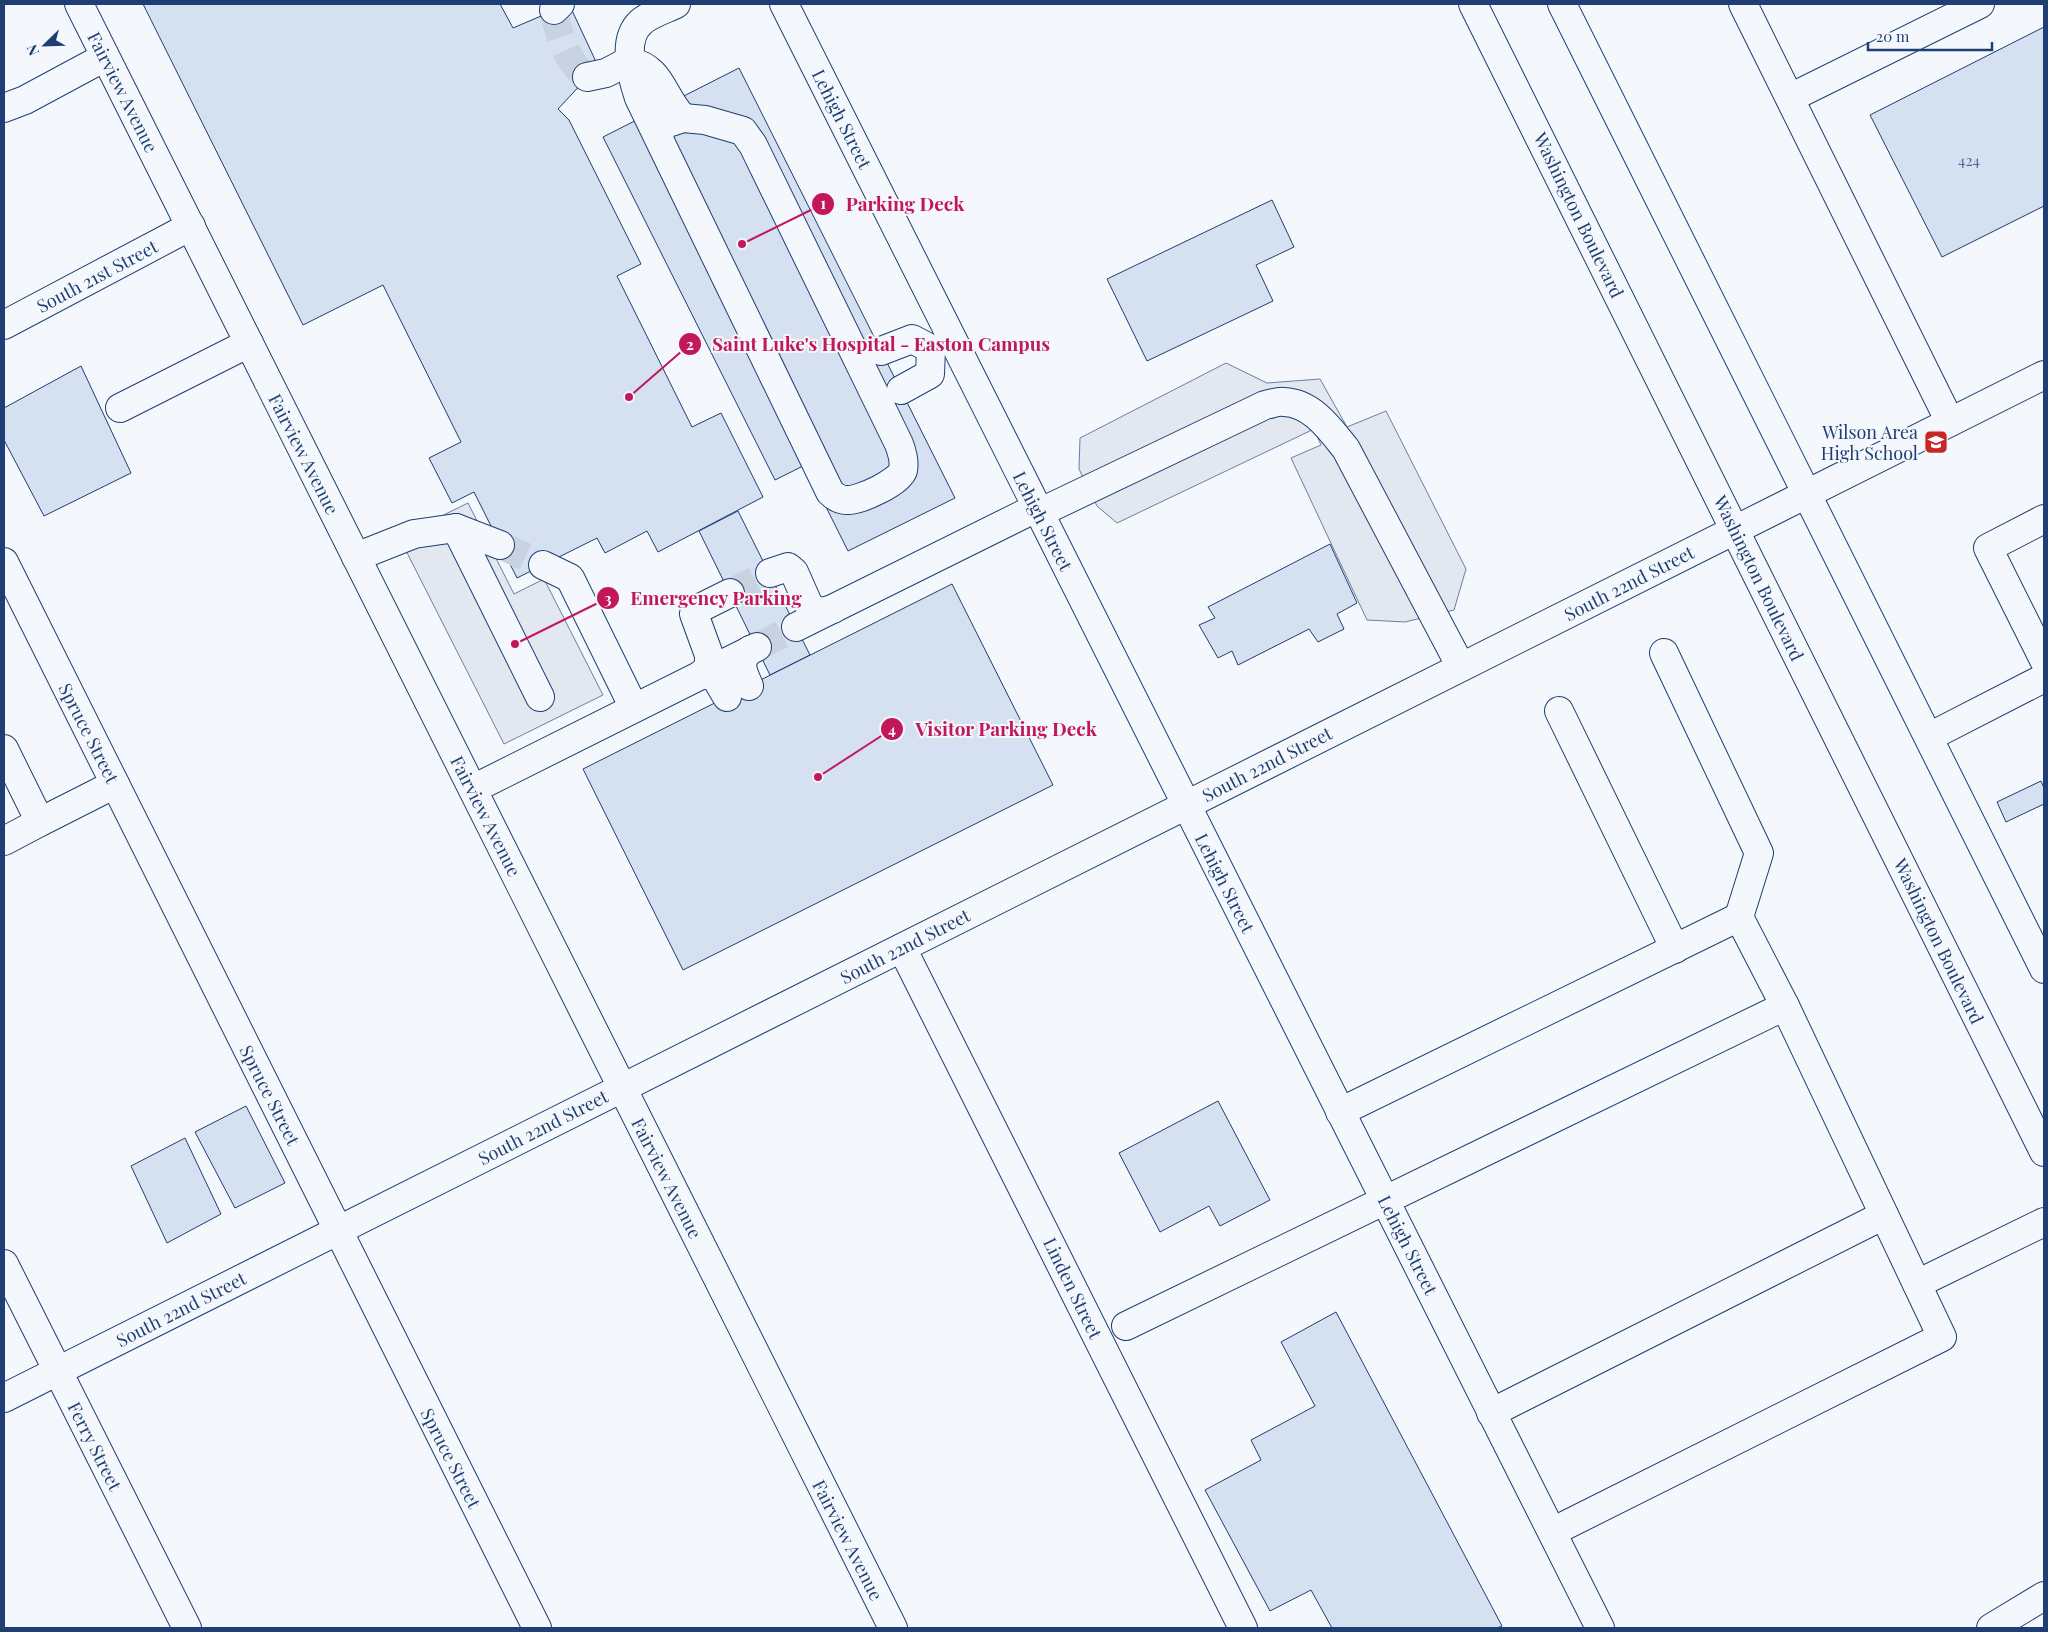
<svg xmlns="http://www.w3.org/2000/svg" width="2048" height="1632" font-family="'Playfair Display',serif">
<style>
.parking{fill:#e3e8f0;stroke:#687fa3}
.building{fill:#d5e0f0;stroke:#1d3f73}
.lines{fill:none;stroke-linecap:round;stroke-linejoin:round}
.minor-tunnel{stroke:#c9d2e0;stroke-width:28;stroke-dasharray:28 14;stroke-linecap:butt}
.minor-casing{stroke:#1d3f73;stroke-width:30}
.minor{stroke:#f4f7fb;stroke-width:28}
.labels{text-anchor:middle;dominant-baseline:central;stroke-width:4;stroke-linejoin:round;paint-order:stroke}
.number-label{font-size:15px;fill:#4b6792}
.street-label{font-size:18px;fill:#1d3f73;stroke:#f4f7fb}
.poi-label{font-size:18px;fill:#1d3f73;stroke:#f4f7fb;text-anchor:end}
.leader{fill:none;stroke:#c2185b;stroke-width:2}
.callout-dot{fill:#c2185b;stroke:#f4f7fb;stroke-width:2}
.mark-label{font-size:15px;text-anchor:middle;font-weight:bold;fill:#fff}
.callout-label{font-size:19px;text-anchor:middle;font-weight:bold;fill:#c2185b;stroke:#f4f7fb;stroke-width:4;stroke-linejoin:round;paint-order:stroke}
</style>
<rect width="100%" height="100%" fill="#f4f7fb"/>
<g class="parking">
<polygon points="1226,363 1267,383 1320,379 1347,427 1386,411 1466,569 1454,610 1405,622 1367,620 1291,458 1321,445 1314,429 1117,523 1097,506 1079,469 1080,438"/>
<polygon points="468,503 514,594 544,579 603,695 504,744 399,537"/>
</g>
<g class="building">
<polygon points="143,4 500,4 513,28 569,4 598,66 558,109 569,120 641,264 617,276 692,427 721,413 763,497 658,552 647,531 605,553 597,538 517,578 474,492 452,503 429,458 461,442 383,285 303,325"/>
<polygon points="2044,27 2044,206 1942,257 1870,115"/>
<polygon points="739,68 955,498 848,551 805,465 775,480 603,137"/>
<polygon points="1272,200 1294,247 1256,265 1273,301 1147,361 1107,279"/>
<polygon points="81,366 131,473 44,516 4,440 4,408"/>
<polygon points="738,511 810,655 770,675 699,531"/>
<polygon points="1330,544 1357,603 1337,614 1344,629 1318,642 1309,629 1238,665 1232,651 1218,658 1199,625 1215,618 1208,607"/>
<polygon points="952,584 1053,785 683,970 583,769"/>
<polygon points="2041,781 2044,788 2044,804 2006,822 1997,802"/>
<polygon points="1218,1101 1270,1200 1220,1226 1209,1206 1160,1232 1119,1153"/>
<polygon points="246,1106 285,1183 235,1208 195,1132"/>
<polygon points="185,1138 221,1214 167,1243 131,1166"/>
<polygon points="1336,1312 1502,1626 1497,1628 1332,1628 1311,1590 1270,1611 1205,1490 1261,1460 1251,1440 1315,1406 1281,1342"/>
</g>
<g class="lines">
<g class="minor-tunnel">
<path d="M 554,10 C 559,36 565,60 587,77"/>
<polyline points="500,545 543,565"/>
<polyline points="730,593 770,573"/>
<polyline points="757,647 796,627"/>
</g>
<g class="minor-casing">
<g id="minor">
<polyline points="79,4 893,1628"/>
<polyline points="784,4 1600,1628"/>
<polyline points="1473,4 2044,1152"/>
<polyline points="1562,4 2044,969"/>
<polyline points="1743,4 1950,422"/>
<polyline points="554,10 560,4"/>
<path d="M 587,77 L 606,73 L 629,61 C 663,69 661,95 683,118"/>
<polyline points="1790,98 1980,4"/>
<polyline points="4,108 25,100 105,57"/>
<path d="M 659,137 L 662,125 L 683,118 L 705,120 L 743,131 L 753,145 L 899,444 C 902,452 905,461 903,470 C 900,482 859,501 847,500 C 840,500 835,497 830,492 L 639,98 C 632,77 621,40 641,22 C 650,14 666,9 676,4"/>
<polyline points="4,325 191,226"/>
<polyline points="881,351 912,339 931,349"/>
<polyline points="901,390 930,374 931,349"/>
<polyline points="120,408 249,343"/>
<path d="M 1039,513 L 1265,405 C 1271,404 1278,401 1284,402 C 1312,403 1330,429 1346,449 L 1461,667"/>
<polyline points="2044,519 1988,548 2044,660"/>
<polyline points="456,528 540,697"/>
<polyline points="356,557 414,534 456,528 500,545"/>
<polyline points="4,562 537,1628"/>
<polyline points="543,565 570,578 634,708"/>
<polyline points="770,573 788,567 794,572 810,608 821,612 833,609"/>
<polyline points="796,627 1036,508"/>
<polyline points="1664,653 1759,853 1739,917"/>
<polyline points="701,675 709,667 709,655 694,614 698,609 730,593"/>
<polyline points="701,675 711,675 717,680 727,697"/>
<path d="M 749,686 C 743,672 737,662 750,650"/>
<polyline points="1559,711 1675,949"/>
<polyline points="1929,737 2044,678"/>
<polyline points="4,749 40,822 4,841"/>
<polyline points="473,789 757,647"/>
<polyline points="40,822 115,784"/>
<polyline points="902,948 1243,1628"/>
<polyline points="1340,1112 1739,917 1785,1006 1942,1337 1552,1532"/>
<polyline points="4,1264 187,1628"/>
<polyline points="1917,1284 2044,1222"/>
<polyline points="1126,1326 1785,1006"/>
<polyline points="4,1398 2044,375"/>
<polyline points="1491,1413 1884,1215"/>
<polyline points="1991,1628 2044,1596"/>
</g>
</g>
<use href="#minor" class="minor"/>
</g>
<defs>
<g id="school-square" transform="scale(1.25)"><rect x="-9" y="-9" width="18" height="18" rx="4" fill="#c62828" stroke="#f4f7fb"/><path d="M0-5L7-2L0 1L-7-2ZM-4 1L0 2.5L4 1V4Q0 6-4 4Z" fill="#fff"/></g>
</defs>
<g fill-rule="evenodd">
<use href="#school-square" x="1936" y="442"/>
</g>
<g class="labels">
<g class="number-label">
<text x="1969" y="160">424</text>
</g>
<g class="street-label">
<text transform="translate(123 92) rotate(63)">Fairview Avenue</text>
<text transform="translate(842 119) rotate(63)">Lehigh Street</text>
<text transform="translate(1579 215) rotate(64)">Washington Boulevard</text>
<text transform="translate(97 276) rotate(-28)">South 21st Street</text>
<text transform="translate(304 454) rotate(63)">Fairview Avenue</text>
<text transform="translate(1043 521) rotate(63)">Lehigh Street</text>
<text transform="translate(1759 578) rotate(64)">Washington Boulevard</text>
<text transform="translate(1629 583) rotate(-27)">South 22nd Street</text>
<text transform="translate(89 733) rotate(63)">Spruce Street</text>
<text transform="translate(1267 764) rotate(-27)">South 22nd Street</text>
<text transform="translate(486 816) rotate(63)">Fairview Avenue</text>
<text transform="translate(1225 883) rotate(63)">Lehigh Street</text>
<text transform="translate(1939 941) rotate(64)">Washington Boulevard</text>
<text transform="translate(905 946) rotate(-27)">South 22nd Street</text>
<text transform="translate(270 1095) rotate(63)">Spruce Street</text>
<text transform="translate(543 1127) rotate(-27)">South 22nd Street</text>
<text transform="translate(667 1178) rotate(63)">Fairview Avenue</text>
<text transform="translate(1408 1245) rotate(63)">Lehigh Street</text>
<text transform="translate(1073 1288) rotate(64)">Linden Street</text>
<text transform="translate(181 1309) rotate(-27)">South 22nd Street</text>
<text transform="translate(95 1446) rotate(63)">Ferry Street</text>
<text transform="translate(451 1458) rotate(63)">Spruce Street</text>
<text transform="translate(848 1540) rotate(63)">Fairview Avenue</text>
</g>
<g class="poi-label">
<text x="1918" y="432">Wilson Area<tspan x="1918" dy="21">High School</tspan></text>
</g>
</g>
<path class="leader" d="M742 244L823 204M629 397L690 344M515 644L608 598M818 777L892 729"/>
<g class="callout-dot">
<circle cx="742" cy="244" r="5"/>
<circle cx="629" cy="397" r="5"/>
<circle cx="515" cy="644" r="5"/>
<circle cx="818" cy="777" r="5"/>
<circle cx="823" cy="204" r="12"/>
<circle cx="690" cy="344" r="12"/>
<circle cx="608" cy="598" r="12"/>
<circle cx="892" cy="729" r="12"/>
</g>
<g class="mark-label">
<text x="823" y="209">1</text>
<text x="690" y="350">2</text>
<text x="608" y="604">3</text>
<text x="892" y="735">4</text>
</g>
<g class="callout-label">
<text x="905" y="211">Parking Deck</text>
<text x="881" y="351">Saint Luke's Hospital - Easton Campus</text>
<text x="716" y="605">Emergency Parking</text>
<text x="1006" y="736">Visitor Parking Deck</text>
</g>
<rect width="2048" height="1632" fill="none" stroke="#1d3f73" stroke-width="10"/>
<g transform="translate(45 45) rotate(247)" stroke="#f4f7fb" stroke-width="4" paint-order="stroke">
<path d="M0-4L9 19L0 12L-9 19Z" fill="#1d3f73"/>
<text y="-8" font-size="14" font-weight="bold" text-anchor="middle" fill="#1d3f73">N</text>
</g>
<path d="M1868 42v8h124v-8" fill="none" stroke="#1d3f73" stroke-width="2.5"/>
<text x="1876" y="42" font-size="15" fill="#1d3f73" stroke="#f4f7fb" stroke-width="4" paint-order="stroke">20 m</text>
</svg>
